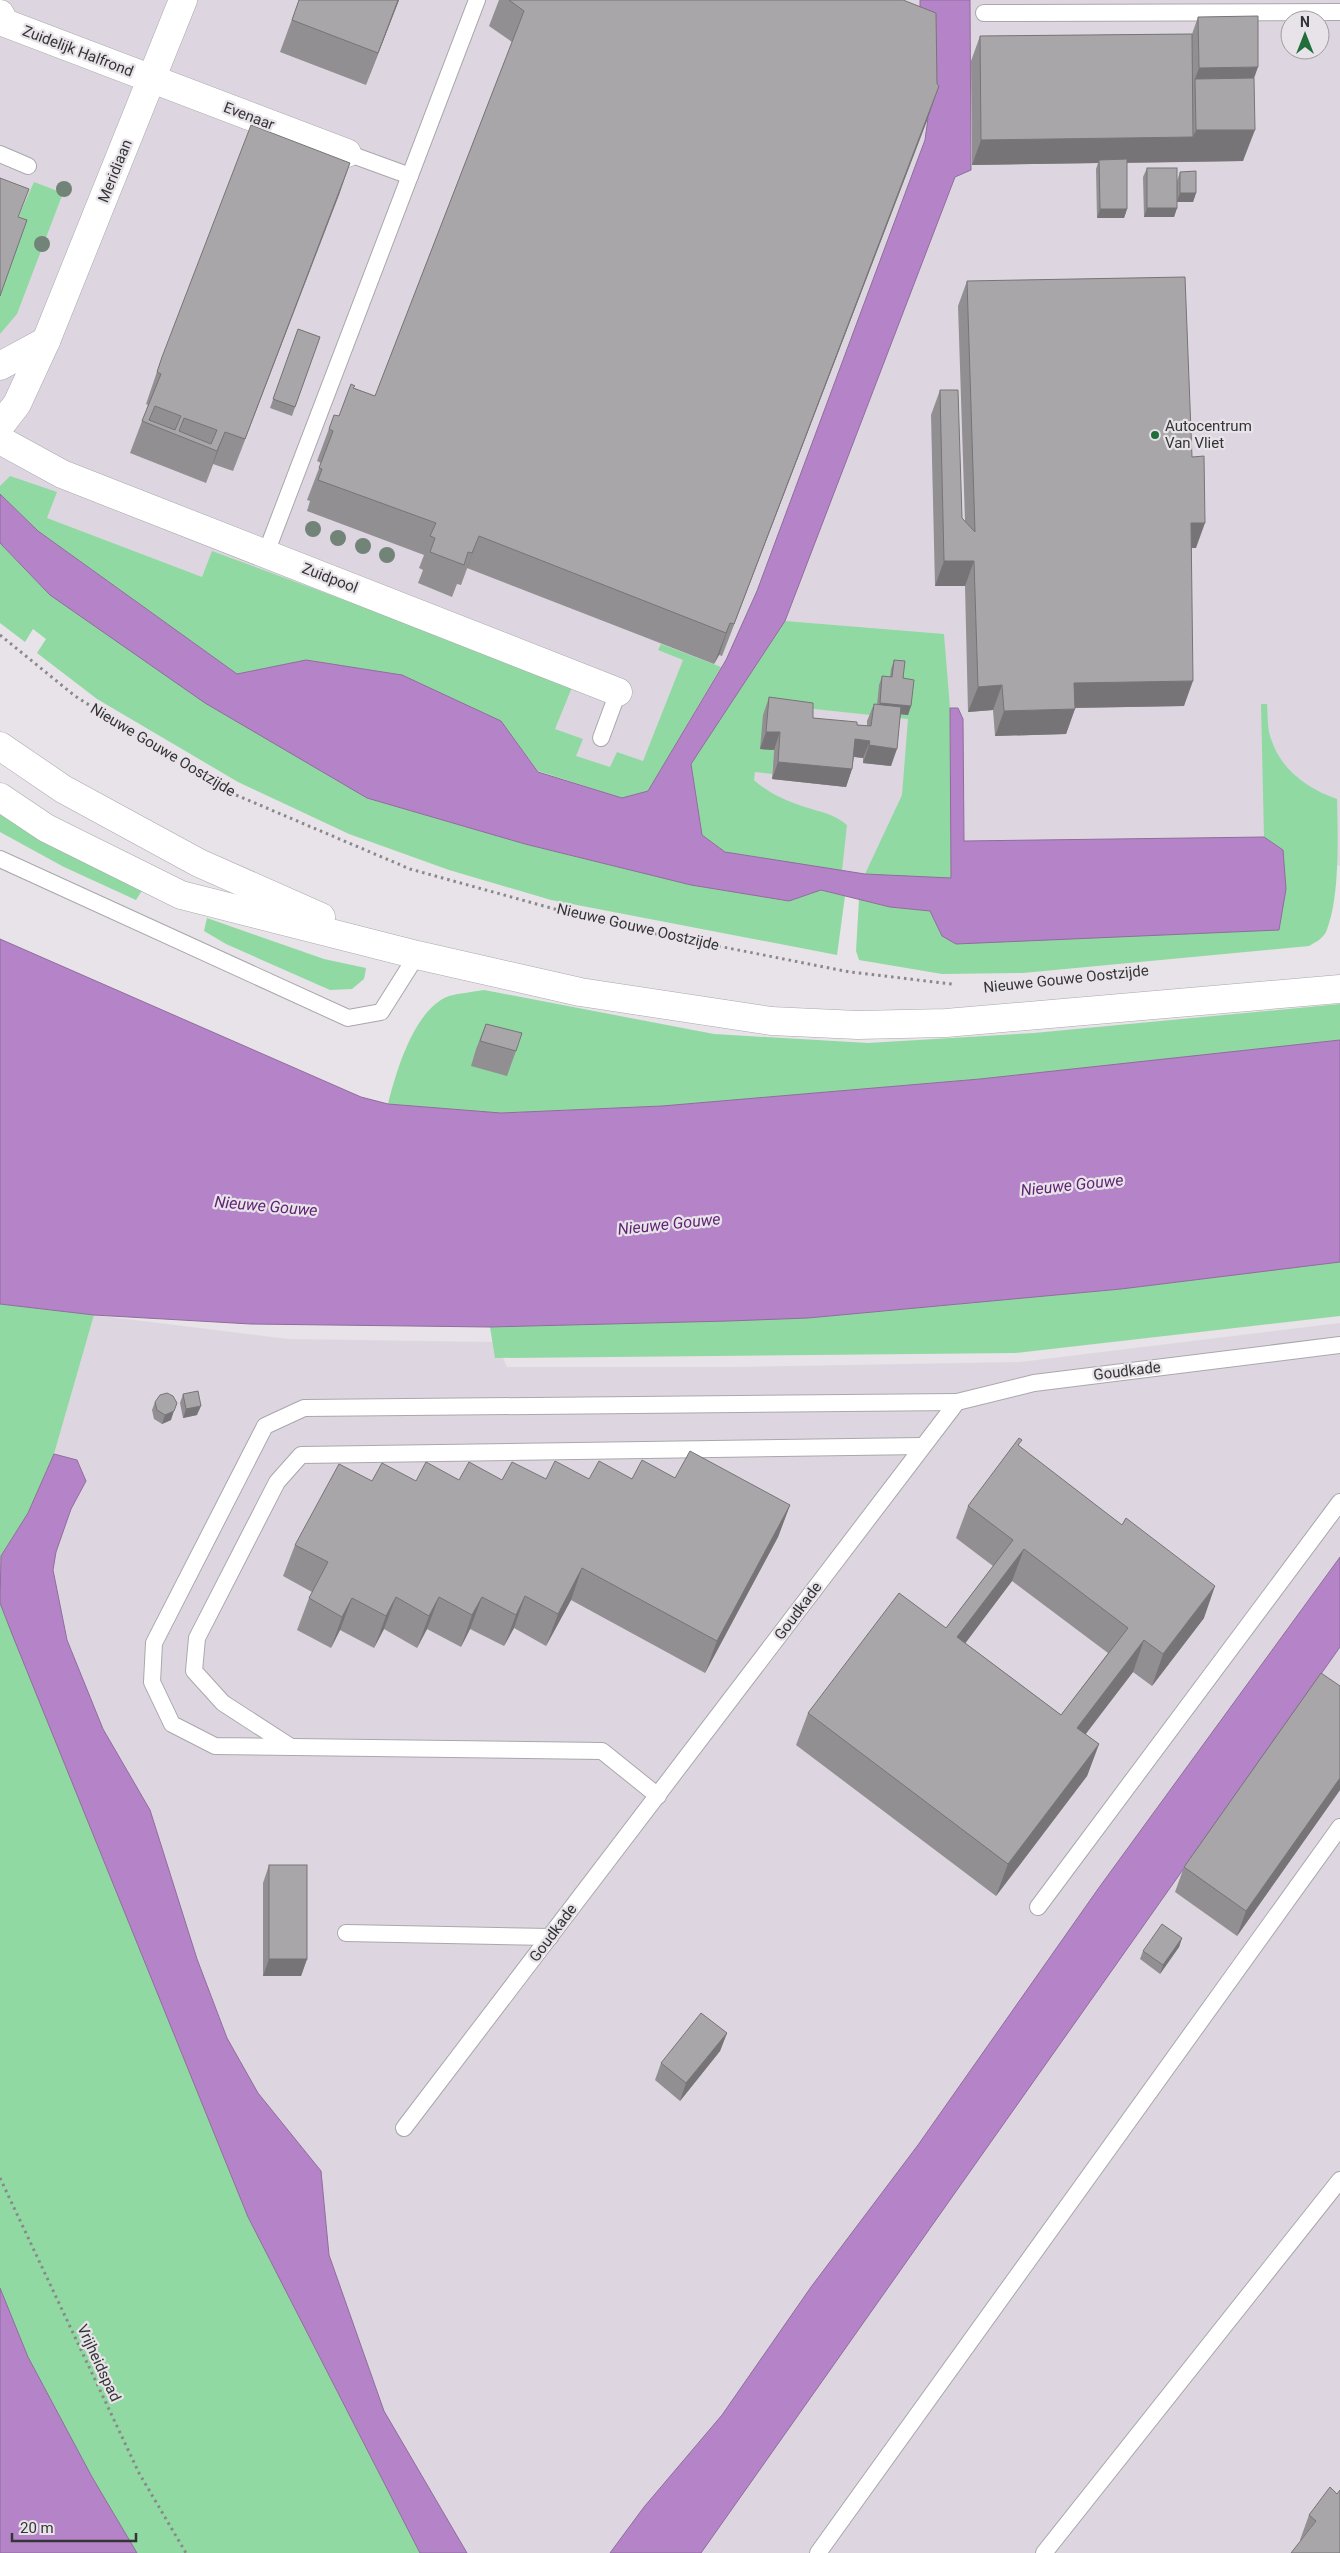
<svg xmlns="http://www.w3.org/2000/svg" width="1340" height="2553" font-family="Roboto,sans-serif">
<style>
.built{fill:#ddd6e0;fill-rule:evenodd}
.green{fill:#91d9a2}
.water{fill:#b584c8;stroke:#8f6c9c}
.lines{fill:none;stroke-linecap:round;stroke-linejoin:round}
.service-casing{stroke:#aaa7ac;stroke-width:18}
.minor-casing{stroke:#aaa7ac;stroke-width:29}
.secondary-casing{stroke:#aaa7ac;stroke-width:29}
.path{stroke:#8a888b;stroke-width:3;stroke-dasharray:2.5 4;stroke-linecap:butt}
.service{stroke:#fff;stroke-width:16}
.minor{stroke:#fff;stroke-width:28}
.secondary{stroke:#fff;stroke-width:28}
.tree{fill:#728378}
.wall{fill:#918f92;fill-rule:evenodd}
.shaded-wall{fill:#767477}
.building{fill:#a9a6aa;stroke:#767477;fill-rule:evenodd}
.poi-dot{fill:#216d3b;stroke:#e7e3e8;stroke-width:2}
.labels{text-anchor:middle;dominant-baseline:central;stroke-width:4.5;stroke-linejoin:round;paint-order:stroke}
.street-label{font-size:15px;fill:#353436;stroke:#e7e3e8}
.poi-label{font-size:15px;fill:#353436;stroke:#e7e3e8;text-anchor:start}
.water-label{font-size:16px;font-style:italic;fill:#602375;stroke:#e7e3e8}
</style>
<rect width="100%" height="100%" fill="#e7e3e8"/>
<g class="built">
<polygon points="0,0 920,0 920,43 928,118 925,140 757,591 726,660 648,791 538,771 501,721 402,675 306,660 0,494"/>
<path d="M 970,0 L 1340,0 L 1340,866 L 1264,837 L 964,841 L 963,719 L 950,708 L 951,879 L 868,874 L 825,868 L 691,764 L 785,621 L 955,177 L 971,170 ZM 1290,20 L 1320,20 L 1320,50 L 1290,50 Z"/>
<polygon points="94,1315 288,1339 496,1342 507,1367 736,1367 1020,1362 1340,1323 1340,1557 1098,1889 918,2145 849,2237 722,2415 644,2507 610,2553 467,2553 384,2411 329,2255 321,2171 258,2093 227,2038 197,1959 150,1810 103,1729 67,1640 53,1570 56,1552 71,1509 86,1481 77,1460 54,1454"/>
<polygon points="1340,1647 1340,2553 701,2553 1094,1994"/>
</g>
<g class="green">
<polygon points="34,182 63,193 17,314 0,334 0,296 17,220"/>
<polygon points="10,476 57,492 47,518 202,577 212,551 573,685 555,729 583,739 576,756 610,767 617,752 643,761 683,660 658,650 661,644 721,667 648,791 622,798 538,771 501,721 402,675 306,660 237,674 38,531 0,494 0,486"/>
<polygon points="0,543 50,595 367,798 525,844 691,885 789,901 821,890 845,896 837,955 551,900 449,870 349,834 238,782 97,699 37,653 46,639 33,629 25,642 0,623"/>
<path d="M 785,621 L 944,634 L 950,708 L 951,879 L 865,874 L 902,795 L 908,719 L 805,708 L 774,750 L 772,774 L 755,772 L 754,780 C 768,793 786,801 805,807 C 821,812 834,814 847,825 L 842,871 L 725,852 L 702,835 L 691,764 Z"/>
<path d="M 1261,704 L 1267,704 C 1268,715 1267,728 1271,739 C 1281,770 1308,789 1337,799 C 1338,836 1340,899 1326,932 C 1322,939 1316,942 1309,946 L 1023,973 L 942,974 L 859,960 L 856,951 L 859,899 L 890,907 L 930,911 L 942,936 L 1283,850 L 1264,837 Z"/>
<polygon points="0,808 143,889 136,900 64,867 0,832"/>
<polygon points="207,918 324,959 366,968 364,979 352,989 330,990 226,944 204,931"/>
<path d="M 484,990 L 714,1034 L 868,1043 L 1034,1033 L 1340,1004 L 1340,1040 L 980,1079 L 662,1106 L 501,1113 L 388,1104 C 396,1072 414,1009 449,996 C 460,993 473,992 484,990 Z"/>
<polygon points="1340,1262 1340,1316 1015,1353 495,1358 490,1327 808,1318 1121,1289"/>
<polygon points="0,1304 94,1315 54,1454 28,1513 1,1556 0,1603 248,2217 420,2553 137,2553 92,2477 28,2357 0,2288"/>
</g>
<g class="water">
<polygon points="920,0 970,0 971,170 955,177 785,621 691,764 702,835 725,852 865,874 951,878 950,708 958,708 963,719 964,841 1264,837 1283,850 1286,889 1279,930 956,944 942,936 930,911 890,907 821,890 789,901 691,885 525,844 367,798 205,703 50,595 0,543 0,494 38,531 237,674 306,660 402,675 501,721 538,772 622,798 648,791 726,660 757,591 925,140 928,118 925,116 920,43"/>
<polygon points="0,939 361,1097 388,1104 501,1113 662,1106 980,1079 1340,1040 1340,1262 1121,1289 808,1318 728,1321 490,1327 251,1324 94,1315 0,1304"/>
<polygon points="54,1454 77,1460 86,1481 71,1509 56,1552 53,1570 67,1640 103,1729 150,1810 197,1959 227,2038 258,2093 321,2171 329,2255 384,2411 467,2553 420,2553 248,2217 14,1639 0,1603 1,1556 28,1513"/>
<polygon points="1340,1557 1340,1647 701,2553 610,2553 644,2507 722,2415 811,2287 918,2145 1098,1889"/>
<polygon points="0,2288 28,2357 92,2477 137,2553 0,2553"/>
</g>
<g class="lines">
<g class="service-casing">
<g id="service">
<polyline points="984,13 1340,12"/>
<polyline points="347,153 410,176"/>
<polyline points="0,154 28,166"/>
<polyline points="266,553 477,0"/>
<polyline points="601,738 618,692"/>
<polyline points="0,859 348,1018 381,1012 417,955"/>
<polyline points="291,1747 223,1703 194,1671 197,1638 277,1482 301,1455 922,1446"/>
<polyline points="658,1796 602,1751 215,1746 172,1724 152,1682 154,1643 265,1426 304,1408 957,1402"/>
<polyline points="1038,1907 1340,1502"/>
<polyline points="346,1933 550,1937"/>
<polyline points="404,2128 957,1402 1034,1383 1340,1345"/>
<polyline points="818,2553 1340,1827"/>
<polyline points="1044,2553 1340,2180"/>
</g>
</g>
<g class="minor-casing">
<g id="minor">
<polyline points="0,14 5,23 347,153"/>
<polyline points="0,366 46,341"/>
<polyline points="0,426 17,404 46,341 183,0"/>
<polyline points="0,440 62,474 618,692"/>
</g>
</g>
<g class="secondary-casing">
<g id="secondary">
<polyline points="0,746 63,789 199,863 321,917"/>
<polyline points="0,797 46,828 181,895 417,955 580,992 771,1021 858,1025 946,1023 1340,989"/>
</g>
</g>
<g class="path">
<polyline points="0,635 75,696 222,789 410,869 616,926 850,972 952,984"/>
<polyline points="0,2178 139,2473 186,2553"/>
</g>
<use href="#service" class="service"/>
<use href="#minor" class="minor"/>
<use href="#secondary" class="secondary"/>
</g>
<g class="tree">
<circle cx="64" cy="189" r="8"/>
<circle cx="42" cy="244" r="8"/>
<circle cx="313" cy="529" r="8"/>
<circle cx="338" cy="538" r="8"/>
<circle cx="363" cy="546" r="8"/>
<circle cx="387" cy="555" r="8"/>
</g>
<g class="wall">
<polygon points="299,0 399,0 366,85 280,52"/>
<polygon points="499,0 903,0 928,118 722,656 719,655 714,664 467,568 461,585 457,584 452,597 418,583 423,570 419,568 424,555 307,511 310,501 307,500 321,463 317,461 334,415 339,416 354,388 375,396 512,42 489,26"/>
<polygon points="1198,17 1254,78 1243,161 1127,163 1127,209 1124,218 1097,218 1096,169 1098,163 972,165 971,61 980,36 1192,34"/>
<polygon points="350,163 233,471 213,464 206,483 130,453 148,405 146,404 162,357"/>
<polygon points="1147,168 1177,208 1174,217 1144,217 1143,177"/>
<polygon points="1180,172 1196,193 1193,202 1177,202 1177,181"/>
<polygon points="967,281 1196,548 1192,548 1184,706 1075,708 1066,734 995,736 993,710 968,712 965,586 935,586 931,415 940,390 962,518 965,521 958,306"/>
<polygon points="298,329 320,337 292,416 270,408"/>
<polygon points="894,660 903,678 911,706 908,715 901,714 891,766 863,763 863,758 854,757 852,769 846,787 772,779 774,750 760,749 763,715 769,697 813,718 867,726 867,721 874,704 877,705 879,685 882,676 890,677 891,669"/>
<polygon points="486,1024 516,1051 507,1076 471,1066 476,1049"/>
<polygon points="183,1394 197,1415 183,1418 180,1403"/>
<polygon points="155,1402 171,1420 162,1424 154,1419 152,1410"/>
<path d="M 1019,1446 L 1204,1618 L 1152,1686 L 1133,1672 L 1085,1734 L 1099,1744 L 1087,1776 L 996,1896 L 796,1745 L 808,1713 L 946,1628 L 993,1566 L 956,1538 L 968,1506 ZM 1012,1581 L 1108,1653 L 1061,1715 L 965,1643 Z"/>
<polygon points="675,1478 790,1505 778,1537 705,1673 571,1600 546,1646 514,1628 504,1646 470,1629 461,1647 427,1629 417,1648 384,1629 374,1648 340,1630 331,1648 297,1630 309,1598 312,1592 283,1576 295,1545 372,1481"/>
<polygon points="1340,1686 1340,1790 1237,1936 1175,1892 1184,1867"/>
<polygon points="269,1865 307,1959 301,1976 263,1976 263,1883"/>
<polygon points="1182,1938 1179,1947 1160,1974 1140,1959 1143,1951"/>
<polygon points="727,2033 720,2051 680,2101 655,2080 661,2063"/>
<polygon points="1337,2494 1300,2541 1300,2540 1309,2515"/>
</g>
<g class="shaded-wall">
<polygon points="398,0 399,0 366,85 378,53"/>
<polygon points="1258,67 1243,110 1195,79 1199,68"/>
<polygon points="939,86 928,118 722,656 734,624"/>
<polygon points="1196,130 1255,130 1243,161 1099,163 1099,160 1098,163 972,165 981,140 1193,137"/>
<polygon points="350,163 339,195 233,471 245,439"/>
<polygon points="1180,193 1196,193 1193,202 1177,202"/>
<polygon points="1147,208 1177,208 1174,217 1144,217"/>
<polygon points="1100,209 1127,209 1124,218 1097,218"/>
<polygon points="225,432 213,464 206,483 217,451"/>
<polygon points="1191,523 1205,523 1196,548 1182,548"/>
<polygon points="479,536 467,568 461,585"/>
<polygon points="944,561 974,561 965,586 935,586"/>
<polygon points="730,623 719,655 714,664 726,633"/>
<polygon points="1193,681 1184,706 1065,708 1074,683"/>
<polygon points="1002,685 993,710 968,712 978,687"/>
<polygon points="880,703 911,706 908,715 877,712"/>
<polygon points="1075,709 1066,734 995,736 1004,711"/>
<polygon points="766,732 780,732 774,750 760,749"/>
<polygon points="855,739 870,741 863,758 849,756"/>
<polygon points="869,745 897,749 891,766 863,763"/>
<polygon points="778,762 852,769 846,787 772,779"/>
<polygon points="201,1406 197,1415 183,1418 186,1409"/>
<polygon points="174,1411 171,1420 162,1424 165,1415"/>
<polygon points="790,1505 778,1537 705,1673 717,1641"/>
<polygon points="1024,1549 1012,1581 946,1669 957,1637"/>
<polygon points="582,1568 571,1600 546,1646 558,1614"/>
<polygon points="1215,1586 1204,1618 1152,1686 1163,1654"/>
<polygon points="525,1596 514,1628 504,1646 516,1615"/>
<polygon points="396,1597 384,1629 374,1648 386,1616"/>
<polygon points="439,1597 427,1629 417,1648 429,1616"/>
<polygon points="482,1597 470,1629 461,1647 472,1615"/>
<polygon points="352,1598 340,1630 331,1648 342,1617"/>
<polygon points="1144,1640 1133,1672 1066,1760 1077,1728"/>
<polygon points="1099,1744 1087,1776 996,1896 1008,1864"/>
<polygon points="1340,1778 1340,1790 1237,1936 1246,1911"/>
<polygon points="1182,1938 1179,1947 1160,1974 1163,1965"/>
<polygon points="269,1959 307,1959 301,1976 263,1976"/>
<polygon points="727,2033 720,2051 680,2101 686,2083"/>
</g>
<g class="building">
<polygon points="299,0 398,0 378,53 292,20"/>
<polygon points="509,0 903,0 936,13 937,84 939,86 734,624 730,623 726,633 479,536 472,553 468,552 464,565 430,552 435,538 430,536 436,523 318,480 322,469 319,468 333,431 329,429 334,415 339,416 351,384 355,386 353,388 375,396 524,11"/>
<polygon points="1258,16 1258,67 1199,68 1198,17"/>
<polygon points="1192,34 1193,137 981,140 980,36"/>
<polygon points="1254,78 1255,130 1196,130 1195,79"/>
<path d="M 251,125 L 350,163 L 245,439 L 225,432 L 217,451 L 142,421 L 161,374 L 157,372 L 162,357 ZM 155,406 L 181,416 L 175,430 L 149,420 ZM 184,418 L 217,430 L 211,444 L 179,431 Z"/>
<polygon points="1127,159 1127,209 1100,209 1099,160"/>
<rect x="1147" y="168" width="30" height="40"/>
<polygon points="1196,171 1196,193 1180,193 1180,172"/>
<polygon points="0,178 29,189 18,217 27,220 0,296"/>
<polygon points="1185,277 1192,457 1204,456 1205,523 1191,523 1193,681 1074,683 1075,709 1004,711 1002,685 978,687 974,561 944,561 940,390 958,390 962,518 975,532 967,281"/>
<polygon points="298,329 320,337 295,407 273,399"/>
<polygon points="894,660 905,661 903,678 914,680 911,706 880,703 882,676 892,677"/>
<polygon points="769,697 813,703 813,718 857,722 857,725 871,726 874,704 901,707 897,749 869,745 870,741 855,739 852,769 778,762 780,732 766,732"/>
<polygon points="486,1024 522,1033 516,1051 480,1041"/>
<polygon points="198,1391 201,1406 186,1409 183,1394"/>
<polygon points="167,1393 173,1396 177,1403 174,1411 165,1415 157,1410 155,1402 160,1395"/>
<path d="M 1019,1438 L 1022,1440 L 1018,1445 L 1105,1512 L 1122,1525 L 1126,1518 L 1215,1586 L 1163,1654 L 1144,1640 L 1077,1728 L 1099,1744 L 1008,1864 L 808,1713 L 899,1593 L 946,1628 L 1013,1540 L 968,1506 ZM 1024,1549 L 1128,1628 L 1061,1715 L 957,1637 Z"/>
<polygon points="690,1451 790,1505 717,1641 582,1568 558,1614 525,1596 516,1615 482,1597 472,1615 439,1597 429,1616 396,1597 386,1616 352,1598 342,1617 309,1598 328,1562 295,1545 339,1464 372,1481 382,1463 416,1481 426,1462 459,1480 469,1462 502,1480 512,1462 546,1479 555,1461 589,1479 599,1461 632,1479 642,1460 675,1478"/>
<polygon points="1321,1673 1340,1686 1340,1778 1246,1911 1184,1867"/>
<rect x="269" y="1865" width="38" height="94"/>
<polygon points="1162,1924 1182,1938 1163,1965 1143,1951"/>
<polygon points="701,2013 727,2033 686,2083 661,2063"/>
<polygon points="1330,2487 1337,2494 1340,2490 1340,2553 1291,2553 1316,2521 1309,2515"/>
</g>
<circle class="poi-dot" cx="1155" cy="435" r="5"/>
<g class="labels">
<g class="street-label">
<text transform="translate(78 51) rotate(21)">Zuidelijk Halfrond</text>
<text transform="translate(249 116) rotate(21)">Evenaar</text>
<text transform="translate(115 171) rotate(-68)">Meridiaan</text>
<text transform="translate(330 578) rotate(21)">Zuidpool</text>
<text transform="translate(163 750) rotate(31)">Nieuwe Gouwe Oostzijde</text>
<text transform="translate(638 927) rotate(13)">Nieuwe Gouwe Oostzijde</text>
<text transform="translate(1066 979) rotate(-6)">Nieuwe Gouwe Oostzijde</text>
<text transform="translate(1127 1371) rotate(-7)">Goudkade</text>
<text transform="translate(798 1611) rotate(-53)">Goudkade</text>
<text transform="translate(553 1933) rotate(-53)">Goudkade</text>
<text transform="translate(99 2363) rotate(65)">Vrijheidspad</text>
</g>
<g class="poi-label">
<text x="1165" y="426">Autocentrum<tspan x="1165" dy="17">Van Vliet</tspan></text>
</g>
<g class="water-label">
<text transform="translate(1072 1185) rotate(-6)">Nieuwe Gouwe</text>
<text transform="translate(266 1206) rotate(5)">Nieuwe Gouwe</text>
<text transform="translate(669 1224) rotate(-6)">Nieuwe Gouwe</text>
</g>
</g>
<g transform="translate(1305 35)"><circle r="24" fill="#e7e3e8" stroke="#a09da1"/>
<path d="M0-4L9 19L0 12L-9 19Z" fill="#216d3b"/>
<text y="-8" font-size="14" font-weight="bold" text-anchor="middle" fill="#353436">N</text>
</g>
<path d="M12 2533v8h124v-8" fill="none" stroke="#353436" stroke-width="2.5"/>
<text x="20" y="2533" font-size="15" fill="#353436" stroke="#e7e3e8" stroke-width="4" paint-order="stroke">20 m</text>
</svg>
